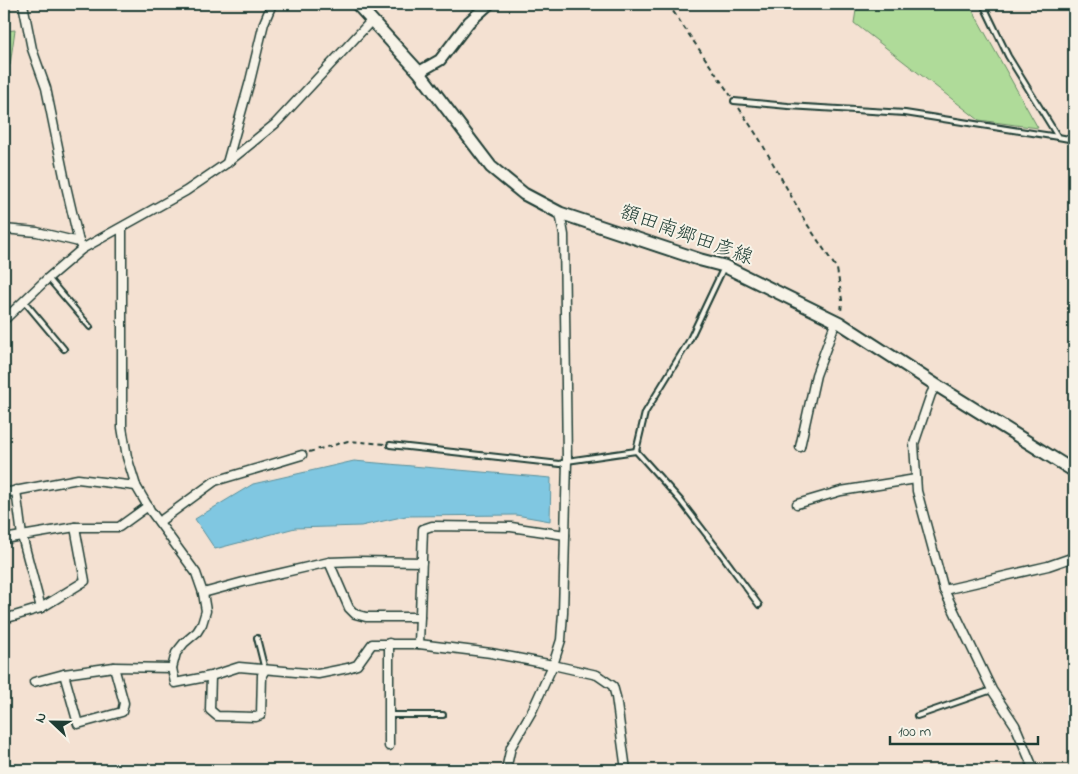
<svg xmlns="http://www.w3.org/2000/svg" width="1078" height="774" font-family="'Indie Flower','Klee One',sans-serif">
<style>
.green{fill:#afdb99;stroke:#678c66}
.water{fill:#80c7e1;stroke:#59909c}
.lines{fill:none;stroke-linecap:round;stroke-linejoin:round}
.service-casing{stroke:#1f3d34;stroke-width:8}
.minor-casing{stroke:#1f3d34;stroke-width:11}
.tertiary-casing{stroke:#1f3d34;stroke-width:14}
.secondary-casing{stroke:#1f3d34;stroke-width:15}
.path{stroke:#1f3d34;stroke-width:2;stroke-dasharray:5 4;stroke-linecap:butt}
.service{stroke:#f7f3e8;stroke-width:4}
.minor{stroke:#f7f3e8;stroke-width:8}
.tertiary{stroke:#f7f3e8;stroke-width:10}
.secondary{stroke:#f7f3e8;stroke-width:11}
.labels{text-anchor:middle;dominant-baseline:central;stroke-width:4;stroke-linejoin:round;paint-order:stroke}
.street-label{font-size:20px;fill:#1f3d34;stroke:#f7f3e8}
</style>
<rect width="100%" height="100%" fill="#f4e1d2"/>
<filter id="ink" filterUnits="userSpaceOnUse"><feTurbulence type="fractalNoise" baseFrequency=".02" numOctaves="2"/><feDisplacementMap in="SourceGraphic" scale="10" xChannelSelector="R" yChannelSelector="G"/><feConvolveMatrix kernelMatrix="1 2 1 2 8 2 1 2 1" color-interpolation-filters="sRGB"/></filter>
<g filter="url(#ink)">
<g class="green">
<polygon points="857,4 969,4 1038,128 979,120 854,23"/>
<polygon points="15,30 10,65 4,65 4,31"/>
</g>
<polygon class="water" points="354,461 551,478 550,521 516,515 406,516 361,526 295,528 215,549 195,519 253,484"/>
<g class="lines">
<g class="service-casing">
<g id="service">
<polyline points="983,4 1008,56 1058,137 1074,140"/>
<polyline points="734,101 788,106 905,113 1058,137"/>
<polyline points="48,278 90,327"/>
<polyline points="24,301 64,349"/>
<polyline points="390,445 560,464 567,461 636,451 680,500 720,552 759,605"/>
<polyline points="636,451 645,413 689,341 724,267"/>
<polyline points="257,638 265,670"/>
<polyline points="389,715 443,715"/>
<polyline points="917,716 992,690"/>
</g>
</g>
<g class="minor-casing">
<g id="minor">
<polyline points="23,4 32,49 46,88 66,186 79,242 82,249"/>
<polyline points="227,163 250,81 264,23 272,4"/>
<polyline points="122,228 122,427 127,457 136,486 150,510 196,573 203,593 206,611 202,624 197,632 184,643 176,653 172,668 175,683 211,676 239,667 318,674 348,668 357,665 372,644 419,644 423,529 432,526 511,527 565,535"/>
<polyline points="4,229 37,232 79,242"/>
<polyline points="4,320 48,278 82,249 186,191 227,163 275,124 372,20"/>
<polyline points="936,385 931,394 914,444 917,491 944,590 992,690 1015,725 1034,770"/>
<polyline points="800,447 816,375 836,321"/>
<polyline points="16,490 22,536 41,608"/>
<polyline points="4,493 78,479 136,486"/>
<polyline points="797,504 841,491 916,479"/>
<polyline points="159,522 215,481 302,455"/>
<polyline points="4,539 75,527 119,527 148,506"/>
<polyline points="329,562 349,608 355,614 366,617 420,617"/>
<polyline points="944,590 1048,566 1074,557"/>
<polyline points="203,593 247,581 329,562 357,561 422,562"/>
<polyline points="4,619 41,608 85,581 75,527"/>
<polyline points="389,643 389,746"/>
<polyline points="419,644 491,653 553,665 597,675 613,686 616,697 626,770"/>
<polyline points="64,674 78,724 122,712 124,703 114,667"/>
<polyline points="211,676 210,710 217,716 256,717 261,715 262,675 265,670"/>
<polyline points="34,682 64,674 114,667 172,668"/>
<polyline points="506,770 511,747 532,711 553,665 561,640 563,613 567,461 564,235 560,213"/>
</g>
</g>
<g class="tertiary-casing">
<polyline id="tertiary" points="419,72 440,60 469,22 489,4"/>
</g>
<g class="secondary-casing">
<polyline id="secondary" points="357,4 419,72 491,167 524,194 560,213 701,260 724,266 840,323 936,385 1074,471"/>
</g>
<g class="path">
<polyline points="668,4 731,96"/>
<polyline points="739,108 760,140 805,221 837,269 842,300 841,313"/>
<polyline points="309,452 348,441 385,444"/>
</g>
<use href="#service" class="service"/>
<use href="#minor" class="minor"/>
<use href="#tertiary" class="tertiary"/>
<use href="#secondary" class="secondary"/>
</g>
</g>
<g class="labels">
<g class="street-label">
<text transform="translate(686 236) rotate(20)">額田南郷田彦線</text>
</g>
</g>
<rect width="1078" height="774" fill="none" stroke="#f7f3e8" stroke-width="20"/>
<rect x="10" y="10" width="1058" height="754" fill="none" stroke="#1f3d34" stroke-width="2" filter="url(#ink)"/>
<g transform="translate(52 722) rotate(292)" stroke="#f7f3e8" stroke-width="4" paint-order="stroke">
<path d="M0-4L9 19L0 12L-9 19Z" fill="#1f3d34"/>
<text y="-8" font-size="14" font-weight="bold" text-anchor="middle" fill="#1f3d34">N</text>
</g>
<path d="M890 736v8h148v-8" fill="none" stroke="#1f3d34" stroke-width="2.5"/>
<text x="898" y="736" font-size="15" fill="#1f3d34" stroke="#f7f3e8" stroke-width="4" paint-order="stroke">100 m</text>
</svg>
